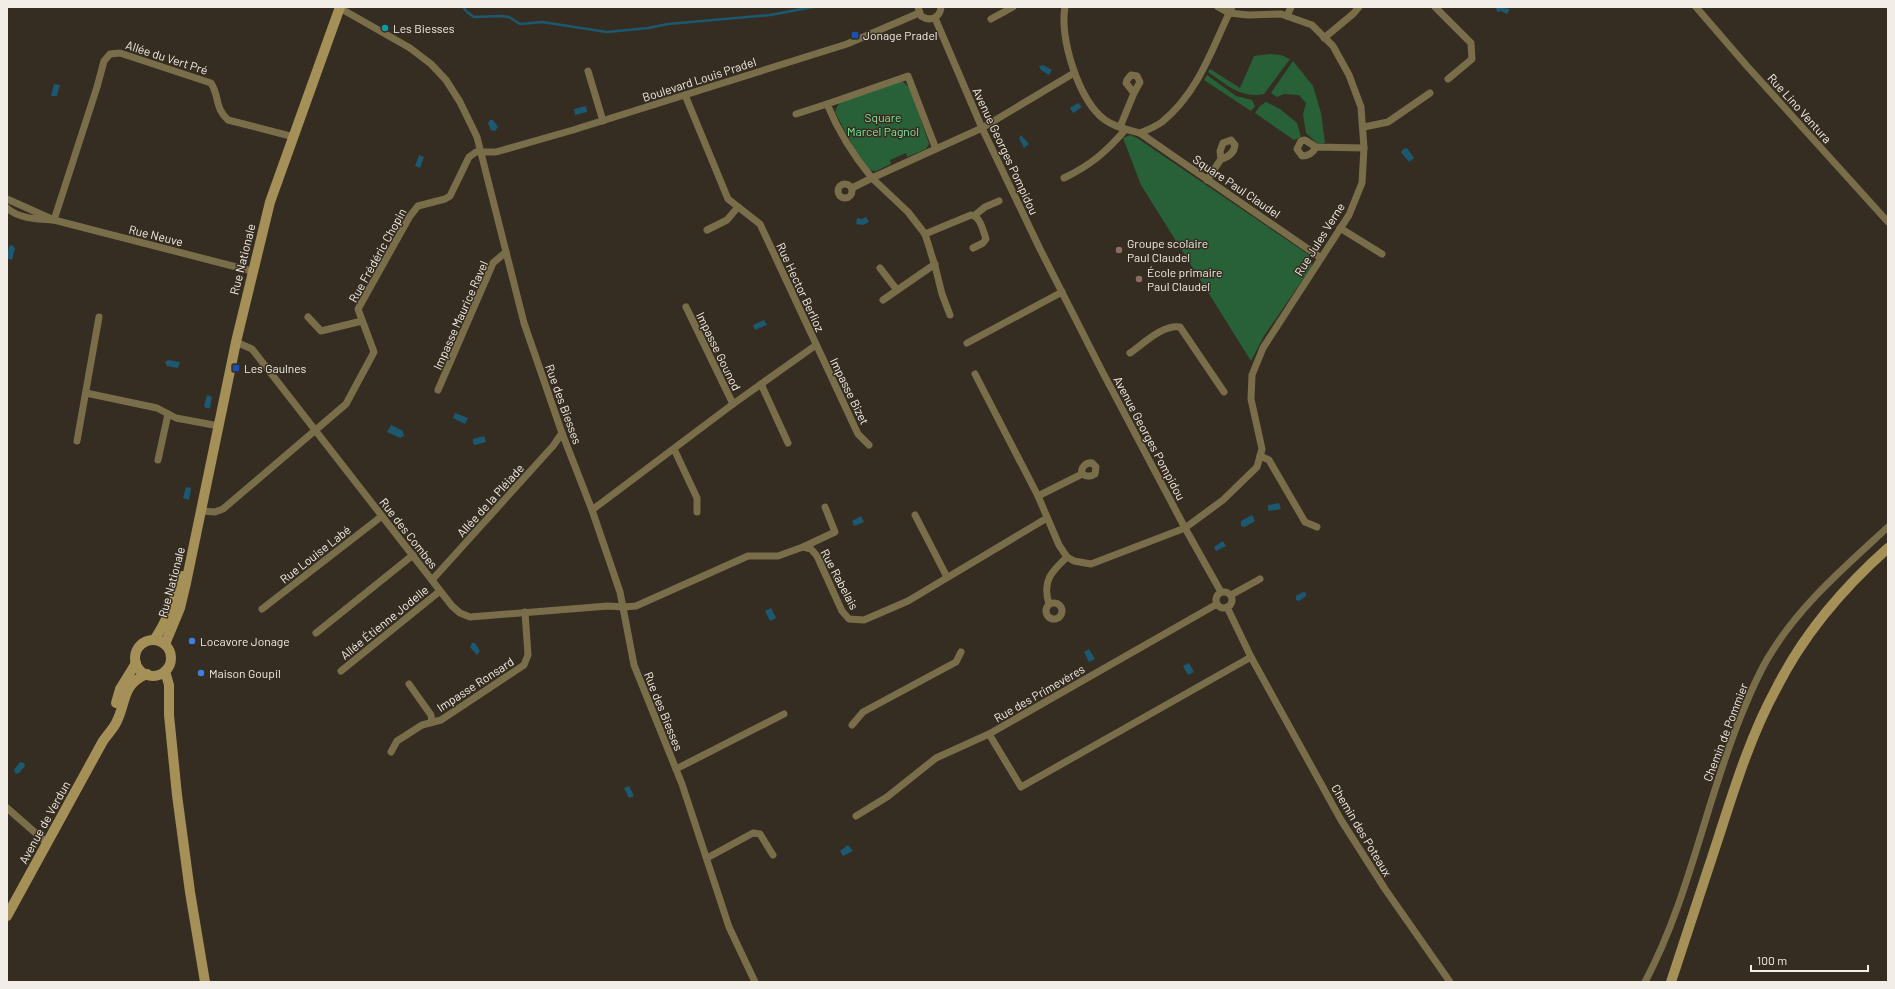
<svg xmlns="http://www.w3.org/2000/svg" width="1895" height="989" font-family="Barlow,sans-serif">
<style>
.green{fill:#286138}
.water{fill:#1c5970}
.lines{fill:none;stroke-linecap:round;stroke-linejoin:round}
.stream{stroke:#1c5970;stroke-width:2.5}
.minor{stroke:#7a6e4a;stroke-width:7}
.secondary{stroke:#a59157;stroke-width:10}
.culture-dot{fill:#0f9aa8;stroke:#352d21;stroke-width:1.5}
.transit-dot{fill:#1a4fb4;stroke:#352d21;stroke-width:1.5}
.education-dot{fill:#8d6e63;stroke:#352d21;stroke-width:1.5}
.shop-dot{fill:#3f7fe0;stroke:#352d21;stroke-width:1.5}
.labels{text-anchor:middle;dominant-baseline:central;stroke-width:3;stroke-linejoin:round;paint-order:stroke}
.poi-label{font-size:12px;fill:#f2ede5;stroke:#352d21;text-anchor:start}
.street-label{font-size:12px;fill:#f2ede5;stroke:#352d21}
.park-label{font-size:12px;fill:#7fea9a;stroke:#352d21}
</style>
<rect width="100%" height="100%" fill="#352d21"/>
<g class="green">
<path d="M 1270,54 L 1281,55 L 1290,59 L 1264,94 C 1241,99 1226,84 1208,72 L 1210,69 L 1240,88 L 1254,56 Z"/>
<polygon points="1293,61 1313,86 1321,113 1325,143 1318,144 1306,133 1303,114 1306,103 1299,95 1284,94 1277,97 1271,93"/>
<polygon points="1207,75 1236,96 1252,100 1255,106 1251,111 1204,80"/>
<polygon points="902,81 910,88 929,144 926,149 907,157 906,153 890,160 891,164 876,171 869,170 857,154 835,112 839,103"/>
<polygon points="1266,102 1280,109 1297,123 1301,137 1294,140 1255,113 1260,106"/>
<polygon points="1130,135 1137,138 1309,255 1312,266 1264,336 1251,361 1141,185 1123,138"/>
</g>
<g class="water">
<polygon points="1496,7 1510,9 1507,14 1501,11 1497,12"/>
<polygon points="1043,65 1052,70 1049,75 1041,70 1039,66"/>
<polygon points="54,84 60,85 57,96 51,96"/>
<polygon points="1078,103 1082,107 1073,113 1070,108"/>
<polygon points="586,106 587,112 575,115 574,109"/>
<polygon points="490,120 493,120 498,127 495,131 491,130 488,123"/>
<polygon points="1021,135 1029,144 1024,148 1019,138"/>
<polygon points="1407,148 1414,158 1409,162 1401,152 1403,149"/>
<polygon points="419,155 424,157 420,168 415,166"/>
<polygon points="866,217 869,222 863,225 856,224 857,218 862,219"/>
<polygon points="12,245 15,248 12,260 7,258 9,246"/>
<polygon points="764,320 767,325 755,330 753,325"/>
<polygon points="168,360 180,362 178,368 167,366 165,362"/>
<polygon points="207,395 212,397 210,408 206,408 204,406"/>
<polygon points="455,413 468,418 465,424 453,418"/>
<polygon points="391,425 403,431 404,436 400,438 387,432"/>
<polygon points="484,436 486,442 475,445 473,443 473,439"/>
<polygon points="186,487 191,488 189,500 183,498"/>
<polygon points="1279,503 1281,509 1269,511 1268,509 1268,505"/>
<polygon points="1252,515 1255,521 1245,527 1241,526 1241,521"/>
<polygon points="861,516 864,522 854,526 852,521"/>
<polygon points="1223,541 1226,546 1216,551 1214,547"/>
<polygon points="1303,592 1306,593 1306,596 1299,601 1296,600 1296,596"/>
<polygon points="771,608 776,618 770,621 765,611"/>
<polygon points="472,643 475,643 480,651 477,655 470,647"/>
<polygon points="1089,649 1095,659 1089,662 1084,652"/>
<polygon points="1189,663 1194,672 1188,675 1183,666"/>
<polygon points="20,762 24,763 25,766 19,773 16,774 14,770"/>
<polygon points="629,786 634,796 629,798 624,788"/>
<polygon points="848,845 853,851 843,856 840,851"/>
</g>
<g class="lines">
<polyline class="stream" points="463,7 467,12 474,17 502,16 509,17 520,24 542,22 607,32 648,28 668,24 770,15 813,7"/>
<g class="minor">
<polyline points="338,7 410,48 431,64 446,80 460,102 477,137 524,323 562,433 592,510 620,592 634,665 682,784 729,927 755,982"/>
<path d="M 918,7 L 921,16 C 930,22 940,18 941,7"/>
<path d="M 1065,7 C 1059,38 1079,101 1105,120 C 1115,127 1128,130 1140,133 C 1147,130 1155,127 1162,122 C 1199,92 1212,48 1232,7"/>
<polyline points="1435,7 1471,43 1472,59 1448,79"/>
<polyline points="1696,7 1746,65 1888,222"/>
<polyline points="1287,16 1291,7"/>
<polyline points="935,18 982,128 1040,249 1102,371 1185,528 1221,592"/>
<polyline points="991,19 1013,7"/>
<polyline points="1324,38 1353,14 1359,7"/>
<polyline points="588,71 603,121"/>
<polyline points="685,95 728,199 760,224 858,434 869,445"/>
<polyline points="796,114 827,104"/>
<polyline points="1120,127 1134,93 1140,82 1137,76 1131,75 1127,80 1126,83 1134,93"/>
<polyline points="1364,127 1388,122 1430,93"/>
<polyline points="1140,133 1321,258"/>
<path d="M 1316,147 C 1313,153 1309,156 1302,156 L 1297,149 L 1301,141 L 1305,140 L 1316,147 L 1364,148"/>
<path d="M 1064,178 C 1091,165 1106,152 1125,130"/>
<path d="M 1207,180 L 1221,159 C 1229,157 1234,153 1235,145 L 1231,140 L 1223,143 L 1220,151 L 1221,159"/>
<circle cx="845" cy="191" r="7"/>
<path d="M 852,188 L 872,178 C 852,154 839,133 827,104 L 908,76 L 936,149"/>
<polyline points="7,199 54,220 252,271"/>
<path d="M 7,208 C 19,219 38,219 54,220 L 97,87 L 104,61 L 110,54 L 120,53 L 211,83 C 220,97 214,107 228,120 L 294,137"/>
<polyline points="975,215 985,207 999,201"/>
<polyline points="1340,228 1382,254"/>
<polyline points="707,230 727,220 738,207"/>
<path d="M 925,234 L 971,215 C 980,216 983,230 986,239 L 983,243 L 973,248"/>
<polyline points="880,268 897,290"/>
<polyline points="883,300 935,264"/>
<polyline points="686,307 733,404"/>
<polyline points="950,315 942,294 935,266 925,234 908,212 872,178 982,128 1074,73"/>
<polyline points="308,317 321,331 362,321"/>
<polyline points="236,342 252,349 452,606 460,613 470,617 608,606 624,607 636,606 748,556 778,556 803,547 811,549 817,556 842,611 849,619 864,620 908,601 1047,518"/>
<polyline points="967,343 1062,292"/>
<path d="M 1130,353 C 1143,344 1163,324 1180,327 L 1224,392"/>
<polyline points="975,374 1038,496 1059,545 1067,557 1074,561 1091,564 1185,528 1223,500 1257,467 1262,449 1251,399 1252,375 1263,348 1349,215 1362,183 1364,148 1361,107 1349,75 1333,46 1312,25 1281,14 1248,15 1229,13 1218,7"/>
<polyline points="761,384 788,443"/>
<polyline points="438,390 493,263 506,252"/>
<polyline points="86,393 157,408 176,418 219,426"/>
<polyline points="77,441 99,317"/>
<polyline points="674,449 697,498 697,512"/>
<polyline points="1260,456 1269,460 1305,522 1317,527"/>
<polyline points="158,460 168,414"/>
<path d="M 1038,496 L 1082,474 C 1087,477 1091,477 1095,474 L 1096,467 L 1092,463 C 1086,462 1080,468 1082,474"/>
<polyline points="592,510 733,404 816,345"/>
<polyline points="201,511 215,512 223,509 346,404 374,352 358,309 410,216 418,206 445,199 450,196 469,157 476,152 496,152 573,130 847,44 919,13"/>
<polyline points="915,515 947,577"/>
<polyline points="803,547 835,532 825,507"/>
<polyline points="432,580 553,446 562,433"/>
<circle cx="1224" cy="600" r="8"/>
<polyline points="1231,595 1260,579"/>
<circle cx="1054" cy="611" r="8"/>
<path d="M 1049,604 C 1042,581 1051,572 1067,557"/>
<polyline points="1217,604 989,734 1021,787 1251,657"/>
<polyline points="1227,607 1251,657 1341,820 1385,889 1450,982"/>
<polyline points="262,609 382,516"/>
<polyline points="316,633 413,555"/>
<polyline points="341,671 440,591"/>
<polyline points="409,684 431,715 432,722"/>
<polyline points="852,725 863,712 956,662 961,652"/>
<polyline points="391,752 397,741 422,725 441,720 524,665 528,655 525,612"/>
<polyline points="676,769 784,714"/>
<polyline points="7,808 47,843"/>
<polyline points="856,816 887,797 936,758 989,734"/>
<polyline points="707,858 753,833 760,834 773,855"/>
<path d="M 1645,982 C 1689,899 1705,805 1740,718 C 1749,696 1758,673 1771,653 C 1801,604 1846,566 1888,527"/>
</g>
<g class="secondary">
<path d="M 154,640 C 168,620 174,599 182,576"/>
<circle cx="153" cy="658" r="18"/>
<polyline points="165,644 180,608 186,583 236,342 270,202 340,7"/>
<polyline points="165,671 169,685 169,715 177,795 190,892 205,982"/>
<polyline points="116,703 120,689 136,663"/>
<path d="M 7,916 L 103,741 C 107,735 113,729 116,723 C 127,702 121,685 147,674"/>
<path d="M 1671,982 C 1687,933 1703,884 1719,836 C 1735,786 1751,735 1776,689 C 1803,635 1843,588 1888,548"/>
</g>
</g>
<circle class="culture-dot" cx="385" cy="28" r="4"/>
<g class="transit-dot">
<rect x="851" y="31" width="8" height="8" rx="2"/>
<rect x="232" y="364" width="8" height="8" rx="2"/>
</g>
<g class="education-dot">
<circle cx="1119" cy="250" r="4"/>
<circle cx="1139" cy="279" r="4"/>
</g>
<g class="shop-dot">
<circle cx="192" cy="641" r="4"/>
<circle cx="201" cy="673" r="4"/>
</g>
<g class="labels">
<g class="poi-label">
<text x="393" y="28">Les Biesses</text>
<text x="863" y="35">Jonage Pradel</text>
<text x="1127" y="243">Groupe scolaire<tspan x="1127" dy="14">Paul Claudel</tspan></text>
<text x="1147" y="272">École primaire<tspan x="1147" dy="14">Paul Claudel</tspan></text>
<text x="244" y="368">Les Gaulnes</text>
<text x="200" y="641">Locavore Jonage</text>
<text x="209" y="673">Maison Goupil</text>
</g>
<g class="street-label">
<text transform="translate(167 57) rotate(18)">Allée du Vert Pré</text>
<text transform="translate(699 79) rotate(-18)">Boulevard Louis Pradel</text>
<text transform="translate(1800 108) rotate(48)">Rue Lino Ventura</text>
<text transform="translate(1006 151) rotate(65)">Avenue Georges Pompidou</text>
<text transform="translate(1237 186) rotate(34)">Square Paul Claudel</text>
<text transform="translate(156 235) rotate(14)">Rue Neuve</text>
<text transform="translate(1319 239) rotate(-58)">Rue Jules Verne</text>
<text transform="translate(377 255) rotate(-61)">Rue Frédéric Chopin</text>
<text transform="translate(242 259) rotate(-76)">Rue Nationale</text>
<text transform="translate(801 287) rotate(65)">Rue Hector Berlioz</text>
<text transform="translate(460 315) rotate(-66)">Impasse Maurice Ravel</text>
<text transform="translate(719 351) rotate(64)">Impasse Gounod</text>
<text transform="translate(850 391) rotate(64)">Impasse Bizet</text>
<text transform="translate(564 404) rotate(70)">Rue des Biesses</text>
<text transform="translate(1150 438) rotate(62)">Avenue Georges Pompidou</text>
<text transform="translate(490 500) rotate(-48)">Allée de la Pléiade</text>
<text transform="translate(409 533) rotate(52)">Rue des Combes</text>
<text transform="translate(315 554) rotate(-38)">Rue Louise Labé</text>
<text transform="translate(840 579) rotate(62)">Rue Rabelais</text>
<text transform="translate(171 582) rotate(-75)">Rue Nationale</text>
<text transform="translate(384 622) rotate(-39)">Allée Étienne Jodelle</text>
<text transform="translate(475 684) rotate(-33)">Impasse Ronsard</text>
<text transform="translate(1039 693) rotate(-30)">Rue des Primevères</text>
<text transform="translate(664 711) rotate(68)">Rue des Biesses</text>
<text transform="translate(1725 732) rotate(-69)">Chemin de Pommier</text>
<text transform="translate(44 822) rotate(-61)">Avenue de Verdun</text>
<text transform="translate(1362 830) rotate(59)">Chemin des Poteaux</text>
</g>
<g class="park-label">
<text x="883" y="117">Square<tspan x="883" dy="14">Marcel Pagnol</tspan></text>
</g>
</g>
<rect width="1895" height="989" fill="none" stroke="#f2ede5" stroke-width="16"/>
<path d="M1751 965v6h117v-6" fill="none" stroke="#f2ede5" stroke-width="2"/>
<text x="1757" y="965" font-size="12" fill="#f2ede5" stroke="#352d21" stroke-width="3" paint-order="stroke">100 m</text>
</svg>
